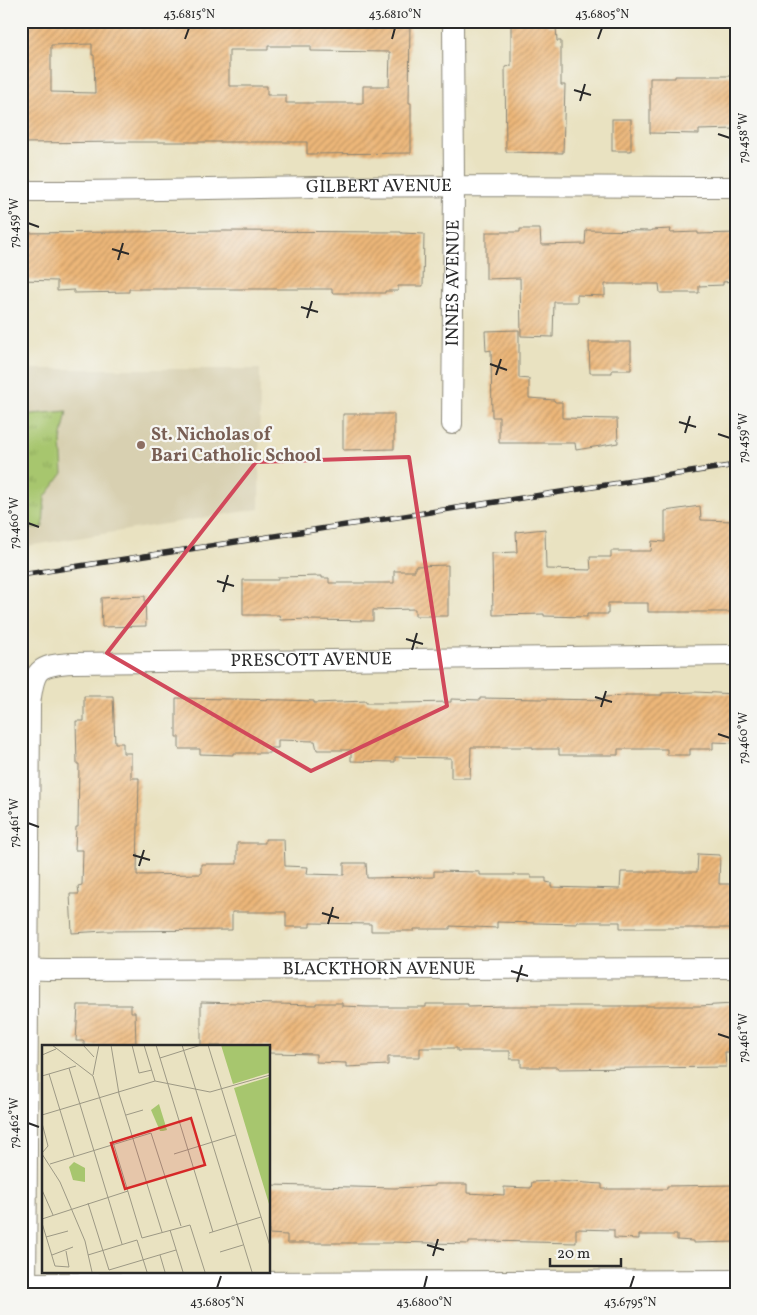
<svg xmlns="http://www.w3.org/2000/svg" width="757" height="1315" font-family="Vollkorn,serif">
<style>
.built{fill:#d8d0b1}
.park{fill:url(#park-tufts);stroke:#69784c}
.building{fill:url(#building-hatch);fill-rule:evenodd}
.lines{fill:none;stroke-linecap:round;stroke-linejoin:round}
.minor-casing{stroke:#8a8676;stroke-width:22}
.minor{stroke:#fff;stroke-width:20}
.rail-casing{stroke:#2b2b2b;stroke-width:5.5}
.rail{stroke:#f6f6f2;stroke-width:4;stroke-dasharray:11;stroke-linecap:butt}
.marked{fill:none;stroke:#d1495b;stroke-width:4;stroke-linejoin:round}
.ticks{fill:none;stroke:#2b2b2b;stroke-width:2}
.education-dot{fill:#8d6e63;stroke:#f6f6f2;stroke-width:2}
.labels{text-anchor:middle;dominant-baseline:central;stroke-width:4.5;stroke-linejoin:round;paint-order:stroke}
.street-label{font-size:18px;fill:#2b2b2b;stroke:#f6f6f2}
.education-label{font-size:18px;font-weight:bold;fill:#785e54;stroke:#f6f6f2;text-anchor:start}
.inset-road{fill:none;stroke:#9d9985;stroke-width:1}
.view{fill:#d62828;fill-opacity:0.15;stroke:#d62828;stroke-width:2.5}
.inset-edge{fill:none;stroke:#2b2b2b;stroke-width:2.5}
.neatline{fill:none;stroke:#2b2b2b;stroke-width:2}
.ticks-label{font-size:12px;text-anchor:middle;fill:#2b2b2b}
</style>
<defs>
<pattern id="park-tufts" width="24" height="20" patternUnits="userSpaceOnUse" patternTransform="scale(1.25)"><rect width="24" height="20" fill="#a7c66e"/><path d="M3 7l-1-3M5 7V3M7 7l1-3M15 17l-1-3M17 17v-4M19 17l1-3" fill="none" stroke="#90aa5f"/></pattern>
<pattern id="building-hatch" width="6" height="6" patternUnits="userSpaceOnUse" patternTransform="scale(1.25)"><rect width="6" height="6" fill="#edb779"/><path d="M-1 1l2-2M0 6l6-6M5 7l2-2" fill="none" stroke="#c09563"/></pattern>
</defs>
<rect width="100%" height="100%" fill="#f6f6f2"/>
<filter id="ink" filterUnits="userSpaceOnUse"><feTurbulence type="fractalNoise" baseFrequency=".02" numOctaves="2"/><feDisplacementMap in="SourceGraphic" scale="10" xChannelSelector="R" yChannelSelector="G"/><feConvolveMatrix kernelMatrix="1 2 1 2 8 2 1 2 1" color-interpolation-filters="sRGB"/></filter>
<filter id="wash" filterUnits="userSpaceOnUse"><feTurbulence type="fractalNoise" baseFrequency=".0096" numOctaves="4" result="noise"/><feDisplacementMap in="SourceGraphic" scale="20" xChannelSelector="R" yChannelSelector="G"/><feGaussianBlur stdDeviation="1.12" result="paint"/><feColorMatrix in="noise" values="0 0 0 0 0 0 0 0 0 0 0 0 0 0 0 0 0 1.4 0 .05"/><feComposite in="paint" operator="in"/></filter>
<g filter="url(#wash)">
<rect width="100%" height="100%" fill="#e9e2c1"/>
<polygon class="built" points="21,369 260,369 259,509 21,547"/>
<polygon class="park" points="67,411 61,441 63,473 45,497 43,527 21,530 21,415"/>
<g id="blocks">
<g class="building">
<path d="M 21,21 L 410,21 L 409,103 L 411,103 L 411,153 L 307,154 L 307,142 L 129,142 L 21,143 ZM 92,44 L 92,55 L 94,55 L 95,93 L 51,92 L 51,45 ZM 268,46 L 311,46 L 311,51 L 390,52 L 389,86 L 363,86 L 363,103 L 286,103 L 286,95 L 267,95 L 267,86 L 229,86 L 229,50 L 268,50 Z"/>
<polygon points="511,21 548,21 548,26 556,26 557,41 561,41 561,85 565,85 563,153 506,152 505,67 511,66"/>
<polygon points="675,76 736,76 736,129 699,130 699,134 650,133 650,78 675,78"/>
<rect x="612" y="119" width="19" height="32"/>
<polygon points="520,229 540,229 541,245 585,244 586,230 651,231 651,230 671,229 670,233 698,232 698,234 736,233 736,281 723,282 723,285 699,286 699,293 660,293 659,284 605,284 605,296 577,295 577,302 554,302 553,337 521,336 520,278 486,279 486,232 520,232"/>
<polygon points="224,231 401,232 401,233 424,234 423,286 398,286 398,291 385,291 385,293 332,293 332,289 129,289 129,292 74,293 74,290 57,291 57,281 21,280 21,233"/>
<polygon points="519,330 519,378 529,379 529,398 554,400 555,402 562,402 562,418 617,419 618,443 576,450 575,443 499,443 499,417 492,417 491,350 486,351 485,331"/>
<polygon points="589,342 631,342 631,370 612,370 612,373 590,373"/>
<polygon points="343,414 394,414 394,449 343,450"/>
<polygon points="700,506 701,520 734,521 736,612 648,612 648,603 608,603 608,614 587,614 587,617 544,616 544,614 493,615 492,553 517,552 516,532 545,529 546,569 591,570 590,557 611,557 611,551 651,551 652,541 665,542 665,511"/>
<polygon points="448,565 448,616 415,616 415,609 373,610 373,621 309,620 309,619 280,620 279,615 243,615 243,580 278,580 278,577 322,576 322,578 329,578 329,583 394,583 394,571 415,571 415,566"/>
<polygon points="145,596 146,626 102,627 101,598"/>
<polygon points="696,692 736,694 736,743 713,742 713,749 690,749 690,755 667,755 667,749 618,749 618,755 559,755 559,749 533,749 533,747 471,747 470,778 451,778 451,758 395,757 395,762 351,761 351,750 317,750 315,741 278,740 278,748 270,748 270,753 233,753 233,755 200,754 200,749 179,749 179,737 176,737 176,698 286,700 314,701 314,703 366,701 366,703 404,703 451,702 451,699 480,700 480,698 604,700 604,697 625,696 625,695 662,695 662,693"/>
<polygon points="84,696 113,696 115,743 123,743 123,753 131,753 131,778 139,778 137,875 201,874 201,864 237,864 237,843 265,843 265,839 284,839 285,866 308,867 307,874 344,875 344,863 366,863 367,878 434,877 434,871 480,872 480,875 531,875 531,878 546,878 546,882 551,883 551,887 620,889 621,872 697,872 698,854 720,855 719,884 736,884 736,928 620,928 620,922 577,922 577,924 497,922 497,928 450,926 450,929 414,929 414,931 371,931 371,924 310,923 310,927 286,927 286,912 232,912 232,930 105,931 72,933 70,894 79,894 78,886 82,885 83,850 75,850 76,827 78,827 79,764 77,764 76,721 84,721"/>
<polygon points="201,1002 316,1005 316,1003 342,1003 342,1006 367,1007 426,1007 426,1004 468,1004 468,1007 504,1006 699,1006 733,1004 733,1052 725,1052 726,1067 558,1069 558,1067 521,1067 521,1059 510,1059 510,1051 457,1051 457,1048 420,1048 420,1057 388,1057 388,1065 346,1067 346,1063 316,1062 316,1054 269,1053 269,1046 201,1046"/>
<polygon points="78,1005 131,1005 131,1012 135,1012 136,1046 84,1046 84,1041 76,1041"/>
<polygon points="557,1181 602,1184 602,1189 667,1189 667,1186 736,1185 736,1242 693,1243 693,1241 677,1240 677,1235 639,1235 639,1239 614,1238 614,1230 576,1229 576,1243 488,1241 488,1242 469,1242 469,1244 393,1242 393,1243 287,1243 287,1235 269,1234 269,1185 395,1188 435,1186 435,1184 467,1184 467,1193 504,1195 504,1187 531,1188 532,1182"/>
</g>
</g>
</g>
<g filter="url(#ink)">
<use href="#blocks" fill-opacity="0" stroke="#8a8676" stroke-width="1"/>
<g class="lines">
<g class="minor-casing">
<g id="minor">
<path id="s1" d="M 21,191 C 121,192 220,188 320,187 C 458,185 597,187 736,187"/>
<path id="s2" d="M 452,424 L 454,186 L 453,21"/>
<path id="s3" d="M 21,969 L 48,970 L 736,968"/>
<polyline points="21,1283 736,1280"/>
<path id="s4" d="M 26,1294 L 30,705 C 34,669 37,665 73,663 L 736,655"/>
</g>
</g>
<use href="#minor" class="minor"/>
<g class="rail-casing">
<polyline id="rail" points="21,575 736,465"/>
</g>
<use href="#rail" class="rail"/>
</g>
</g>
<path class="marked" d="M 409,457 L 447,706 L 311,771 L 107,653 L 256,462 Z"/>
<path class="ticks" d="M 185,39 L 189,28M 392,39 L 395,28M 598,39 L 602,28M 574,90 L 591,95M 580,101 L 585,84M 718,134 L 730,138M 28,223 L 39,227M 112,249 L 129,254M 118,260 L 123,243M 301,307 L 318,312M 307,318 L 312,301M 490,364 L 507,370M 496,375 L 501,359M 679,422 L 696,427M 685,433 L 690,416M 718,434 L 730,438M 28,523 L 39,527M 217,581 L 234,586M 223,592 L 228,575M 406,639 L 423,644M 412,650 L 417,633M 595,697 L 612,702M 601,707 L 606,691M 718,734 L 730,738M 28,823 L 39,827M 133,855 L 150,860M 139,866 L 144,850M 322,913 L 339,918M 328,924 L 333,907M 511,971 L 528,976M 517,982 L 522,965M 718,1034 L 730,1038M 28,1123 L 39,1127M 427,1245 L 444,1250M 433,1256 L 438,1239M 217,1288 L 221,1276M 424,1288 L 427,1276M 630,1288 L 634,1276"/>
<circle class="education-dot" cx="141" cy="445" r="5"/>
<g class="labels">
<g class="street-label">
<text stroke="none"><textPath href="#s1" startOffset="358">GILBERT AVENUE</textPath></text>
<text stroke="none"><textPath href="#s2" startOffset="141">INNES AVENUE</textPath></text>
<text stroke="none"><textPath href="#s4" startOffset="898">PRESCOTT AVENUE</textPath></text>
<text stroke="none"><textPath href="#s3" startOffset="358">BLACKTHORN AVENUE</textPath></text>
</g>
<g class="education-label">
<text x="151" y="435">St. Nicholas of<tspan x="151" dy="21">Bari Catholic School</tspan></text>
</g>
</g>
<g transform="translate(42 1045)">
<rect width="228" height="228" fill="#e9e2c1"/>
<path d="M 32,117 L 43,123 L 43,137 L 31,135 L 27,122 Z" fill="#a7c66e"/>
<path d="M 179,0 L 227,0 L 227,28 L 191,39 ZM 227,32 L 228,32 L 227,159 L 192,43 Z" fill="#a7c66e"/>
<path d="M 117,59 L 125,85 L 121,86 L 118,86 L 109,65 Z" fill="#a7c66e"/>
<path class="inset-road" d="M 10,0 L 51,31 L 100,193 L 148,180 L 163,227M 41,0 L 52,12M 69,0 L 77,49 L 120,187M 90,0 L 97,28 L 110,25M 102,0 L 113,36M 114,0 L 171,187M 140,0 L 210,227M 166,0 L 228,201M 0,10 L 14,4M 118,13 L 159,0M 27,23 L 80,199M 7,29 L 32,111M 51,30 L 57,0M 0,31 L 34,21M 0,70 L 113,36 L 168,47 L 228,30M 84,70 L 101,65M 0,78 L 6,101 L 0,108M 0,109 L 18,137 L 43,196 L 50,227M 132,109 L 193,90M 8,119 L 109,88 L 139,181M 0,145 L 11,170M 46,158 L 67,225 L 134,205M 0,174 L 86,146M 0,178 L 13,221 L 27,222 L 24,206M 128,185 L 141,227M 167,188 L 219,172M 4,192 L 26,186M 178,207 L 201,200M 10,210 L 31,202M 46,210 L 95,195 L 105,227M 118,210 L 123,227"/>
<path class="view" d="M 149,73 L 163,120 L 83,144 L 69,98 Z"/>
<rect width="228" height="228" class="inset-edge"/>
</g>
<rect width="757" height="1315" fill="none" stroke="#f6f6f2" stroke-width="55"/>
<path d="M550 1258v8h71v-8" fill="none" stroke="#2b2b2b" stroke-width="2.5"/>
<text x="557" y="1258" font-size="15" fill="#2b2b2b" stroke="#f6f6f2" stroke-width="4" paint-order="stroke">20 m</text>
<rect x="28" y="28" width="702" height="1260" class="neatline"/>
<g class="ticks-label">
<text x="189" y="18">43.6815°N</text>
<text x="395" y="18">43.6810°N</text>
<text x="602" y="18">43.6805°N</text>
<text transform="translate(743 138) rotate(-90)" y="4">79.458°W</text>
<text transform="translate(14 223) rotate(-90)" y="4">79.459°W</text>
<text transform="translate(743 438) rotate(-90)" y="4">79.459°W</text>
<text transform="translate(14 523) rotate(-90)" y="4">79.460°W</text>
<text transform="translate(743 738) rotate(-90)" y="4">79.460°W</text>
<text transform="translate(14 823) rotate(-90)" y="4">79.461°W</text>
<text transform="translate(743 1038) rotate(-90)" y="4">79.461°W</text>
<text transform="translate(14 1123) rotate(-90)" y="4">79.462°W</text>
<text x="217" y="1306">43.6805°N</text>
<text x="424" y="1306">43.6800°N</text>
<text x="630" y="1306">43.6795°N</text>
</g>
</svg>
